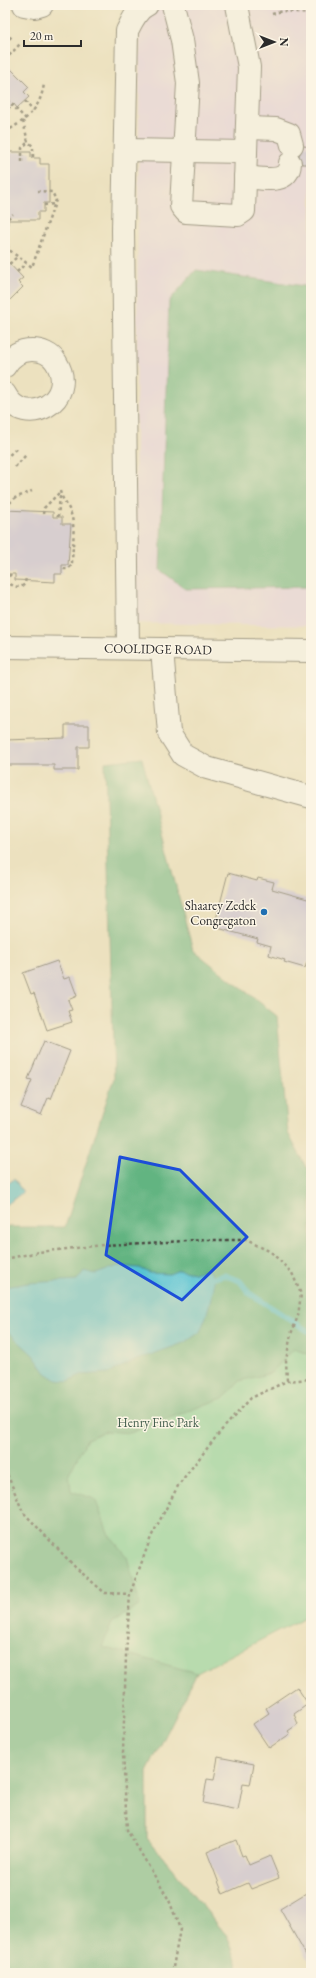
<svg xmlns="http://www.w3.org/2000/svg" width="316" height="1978" font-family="'EB Garamond',serif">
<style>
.built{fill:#e7d2ef}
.green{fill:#78d299;stroke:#527e62}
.forest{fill:#62b481;stroke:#467056}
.water{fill:#56c2d1;stroke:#40767e}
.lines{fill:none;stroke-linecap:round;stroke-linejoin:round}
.stream{stroke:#56c2d1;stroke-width:5.5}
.building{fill:#bdb5e2}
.minor-casing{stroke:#484641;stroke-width:24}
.path{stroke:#484641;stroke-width:2.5;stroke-dasharray:3 3;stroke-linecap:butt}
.minor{stroke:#fff;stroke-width:22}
.marked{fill:none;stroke:#1d4ed8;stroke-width:3;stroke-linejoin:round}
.poi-dot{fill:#1f6fb2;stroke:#fcf5e5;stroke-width:1.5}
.labels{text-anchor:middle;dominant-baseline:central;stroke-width:3;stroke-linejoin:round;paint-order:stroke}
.street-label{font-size:13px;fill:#2b2b2b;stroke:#fcf5e5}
.poi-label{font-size:13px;fill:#2b2b2b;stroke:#fcf5e5;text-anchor:end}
.park-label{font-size:13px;fill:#425d4c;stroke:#fcf5e5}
</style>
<rect width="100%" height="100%" fill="#fcf5e5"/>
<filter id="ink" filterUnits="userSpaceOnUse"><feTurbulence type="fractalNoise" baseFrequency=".025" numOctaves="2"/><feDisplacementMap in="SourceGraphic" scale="8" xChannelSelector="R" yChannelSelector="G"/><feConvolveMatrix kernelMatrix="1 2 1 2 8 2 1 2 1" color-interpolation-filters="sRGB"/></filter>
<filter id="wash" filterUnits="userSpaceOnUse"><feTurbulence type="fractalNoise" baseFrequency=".012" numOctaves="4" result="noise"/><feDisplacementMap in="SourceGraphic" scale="16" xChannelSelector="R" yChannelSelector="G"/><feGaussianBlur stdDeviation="0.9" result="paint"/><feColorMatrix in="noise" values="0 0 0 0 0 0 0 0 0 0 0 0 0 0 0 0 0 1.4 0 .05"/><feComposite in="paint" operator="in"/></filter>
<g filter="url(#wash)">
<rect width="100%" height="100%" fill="#ece1bf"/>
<polygon class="built" points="140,5 311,5 311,626 134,623"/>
<polygon class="green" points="5,1229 311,1229 311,1614 197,1673 147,1772 147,1838 227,1936 241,1973 5,1973"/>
<g class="forest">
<polygon points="196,270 311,287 311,587 186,589 160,570 169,301"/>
<polygon points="142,758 193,950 277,1016 288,1133 306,1167 311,1169 311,1355 294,1349 271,1373 239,1381 225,1397 130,1433 106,1431 87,1439 69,1474 71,1491 95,1499 109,1535 127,1557 140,1605 112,1623 102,1647 197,1673 147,1772 147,1838 227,1936 241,1973 5,1973 5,1227 65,1227 114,1078 105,762"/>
</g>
<g class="water">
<polygon points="14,1179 23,1192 5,1206 5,1186"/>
<polygon points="118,1266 140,1268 150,1273 169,1274 179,1270 194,1273 209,1270 214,1278 214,1288 206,1317 200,1332 186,1342 134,1361 109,1373 81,1375 68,1381 57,1380 46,1373 33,1355 5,1329 5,1287 28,1283 77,1280 84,1271 96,1274"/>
</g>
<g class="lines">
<polyline class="stream" points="214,1278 224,1275 240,1281 249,1293 311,1333"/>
</g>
<g id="blocks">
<g class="building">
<polygon points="5,63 29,87 24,92 29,97 17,108 14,104 5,113"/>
<polygon points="304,146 311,147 311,164 302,164 299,155"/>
<polygon points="5,152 31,152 31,158 40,158 40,164 49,164 49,203 44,203 44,212 38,212 38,220 5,220"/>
<polygon points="5,259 23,278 18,282 23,287 5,305"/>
<polygon points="5,510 53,512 53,517 62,517 62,524 71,524 68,565 62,565 62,574 55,574 55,582 15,580 15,574 6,574"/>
<polygon points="65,725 89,725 89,747 78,747 78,770 54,770 54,765 5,765 5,740 65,738"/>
<polygon points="228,873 257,881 258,878 274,882 272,889 311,900 311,963 307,962 305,968 284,962 285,960 269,955 271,946 257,942 258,939 214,927"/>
<polygon points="57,961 64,979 70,977 77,996 68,1000 72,1010 68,1011 72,1022 47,1030 34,993 31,994 23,973"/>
<polygon points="44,1041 70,1051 51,1099 48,1098 41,1115 21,1107 32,1080 28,1079"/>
<polygon points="297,1687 308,1704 294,1714 298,1724 288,1731 290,1734 269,1748 253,1724 269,1713 266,1708"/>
<polygon points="218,1757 254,1764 250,1785 243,1784 238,1810 203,1803 207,1779 214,1780"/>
<polygon points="236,1840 242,1856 245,1855 249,1865 270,1856 279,1878 251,1889 248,1883 223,1894 207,1852"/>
<polygon points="311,1890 311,1964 280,1909"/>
</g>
</g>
</g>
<g filter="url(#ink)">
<use href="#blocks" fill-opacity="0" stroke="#484641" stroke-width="1"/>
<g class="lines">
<g class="minor-casing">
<g id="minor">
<polyline points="24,5 35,7 42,5"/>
<polyline points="173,5 182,40 188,83 181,206 186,212 238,215 244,211 246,152"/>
<polyline points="247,128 276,129 289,134 292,145"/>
<polyline points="125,150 246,152 249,67 237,5"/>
<path d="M 245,177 C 261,178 289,186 290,163"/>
<path d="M 5,366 C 11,356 20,350 32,350 C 41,350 51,354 56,362 C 80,400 24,431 5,394"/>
<polyline points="5,647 311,651"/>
<path d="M 128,648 L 123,230 L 127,31 C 132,21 137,9 147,5"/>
<polyline points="162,649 169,733 183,755 207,768 311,797"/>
</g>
</g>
<g class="path">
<polyline points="272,14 282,11 311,13"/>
<polyline points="5,43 12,36"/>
<polyline points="5,60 20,44"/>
<polyline points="7,100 26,119"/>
<polyline points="25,101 33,111"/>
<polyline points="23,121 28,142 33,146 33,158"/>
<path d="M 5,132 C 26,120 40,110 44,84"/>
<polyline points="22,162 22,148 28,142"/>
<polyline points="44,205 55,204"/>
<polyline points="5,247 32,267 56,200 52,192 38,191"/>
<polyline points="8,248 7,219 13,214"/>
<polyline points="5,268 18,256"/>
<polyline points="17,272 26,263"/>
<polyline points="5,321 7,324"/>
<polyline points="5,459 18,447"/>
<polyline points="15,467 26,455"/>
<path d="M 60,491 C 62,500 69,506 71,514 C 76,529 72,549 72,565 L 68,569 L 62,569"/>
<polyline points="5,507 15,498 32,491"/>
<polyline points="43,514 44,508 60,492"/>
<polyline points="58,517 60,496"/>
<polyline points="5,521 6,522"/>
<path d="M 5,581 C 12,585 18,590 25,584 L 26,577"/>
<polyline points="5,581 11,574"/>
<polyline points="5,1259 39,1252 103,1245 209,1240 246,1240 271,1252 292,1273 301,1294 298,1316 291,1334 286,1360 287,1381"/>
<polyline points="5,1469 23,1512 75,1567 105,1593 130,1594"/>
<polyline points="172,1973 180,1929 169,1900 127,1830 123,1752 126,1656 130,1594 151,1537 179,1484 220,1432 251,1398 287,1381 311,1379"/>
</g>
<use href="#minor" class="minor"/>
</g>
</g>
<path d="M0 0H316V1978H0ZM 120,1157 L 180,1170 L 247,1237 L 182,1300 L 106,1255 Z" fill="#ece1bf" fill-opacity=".55" fill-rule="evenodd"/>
<path class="marked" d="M 120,1157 L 180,1170 L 247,1237 L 182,1300 L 106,1255 Z"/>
<circle class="poi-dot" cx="264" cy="912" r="4"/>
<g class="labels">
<g class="street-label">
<text transform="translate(158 649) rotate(1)">COOLIDGE ROAD</text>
</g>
<g class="poi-label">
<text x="256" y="905">Shaarey Zedek<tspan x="256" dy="15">Congregaton</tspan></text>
</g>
<g class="park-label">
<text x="158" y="1422">Henry Fine Park</text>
</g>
</g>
<rect width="316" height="1978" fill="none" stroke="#fcf5e5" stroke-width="20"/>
<g transform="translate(274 42) rotate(90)" stroke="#fcf5e5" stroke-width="3" paint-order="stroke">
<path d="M0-3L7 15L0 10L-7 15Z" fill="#2b2b2b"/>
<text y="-6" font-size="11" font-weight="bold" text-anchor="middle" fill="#2b2b2b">N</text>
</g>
<path d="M24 40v6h57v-6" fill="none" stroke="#2b2b2b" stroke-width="2"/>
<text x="30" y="40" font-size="12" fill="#2b2b2b" stroke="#fcf5e5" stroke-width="3" paint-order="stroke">20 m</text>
</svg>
